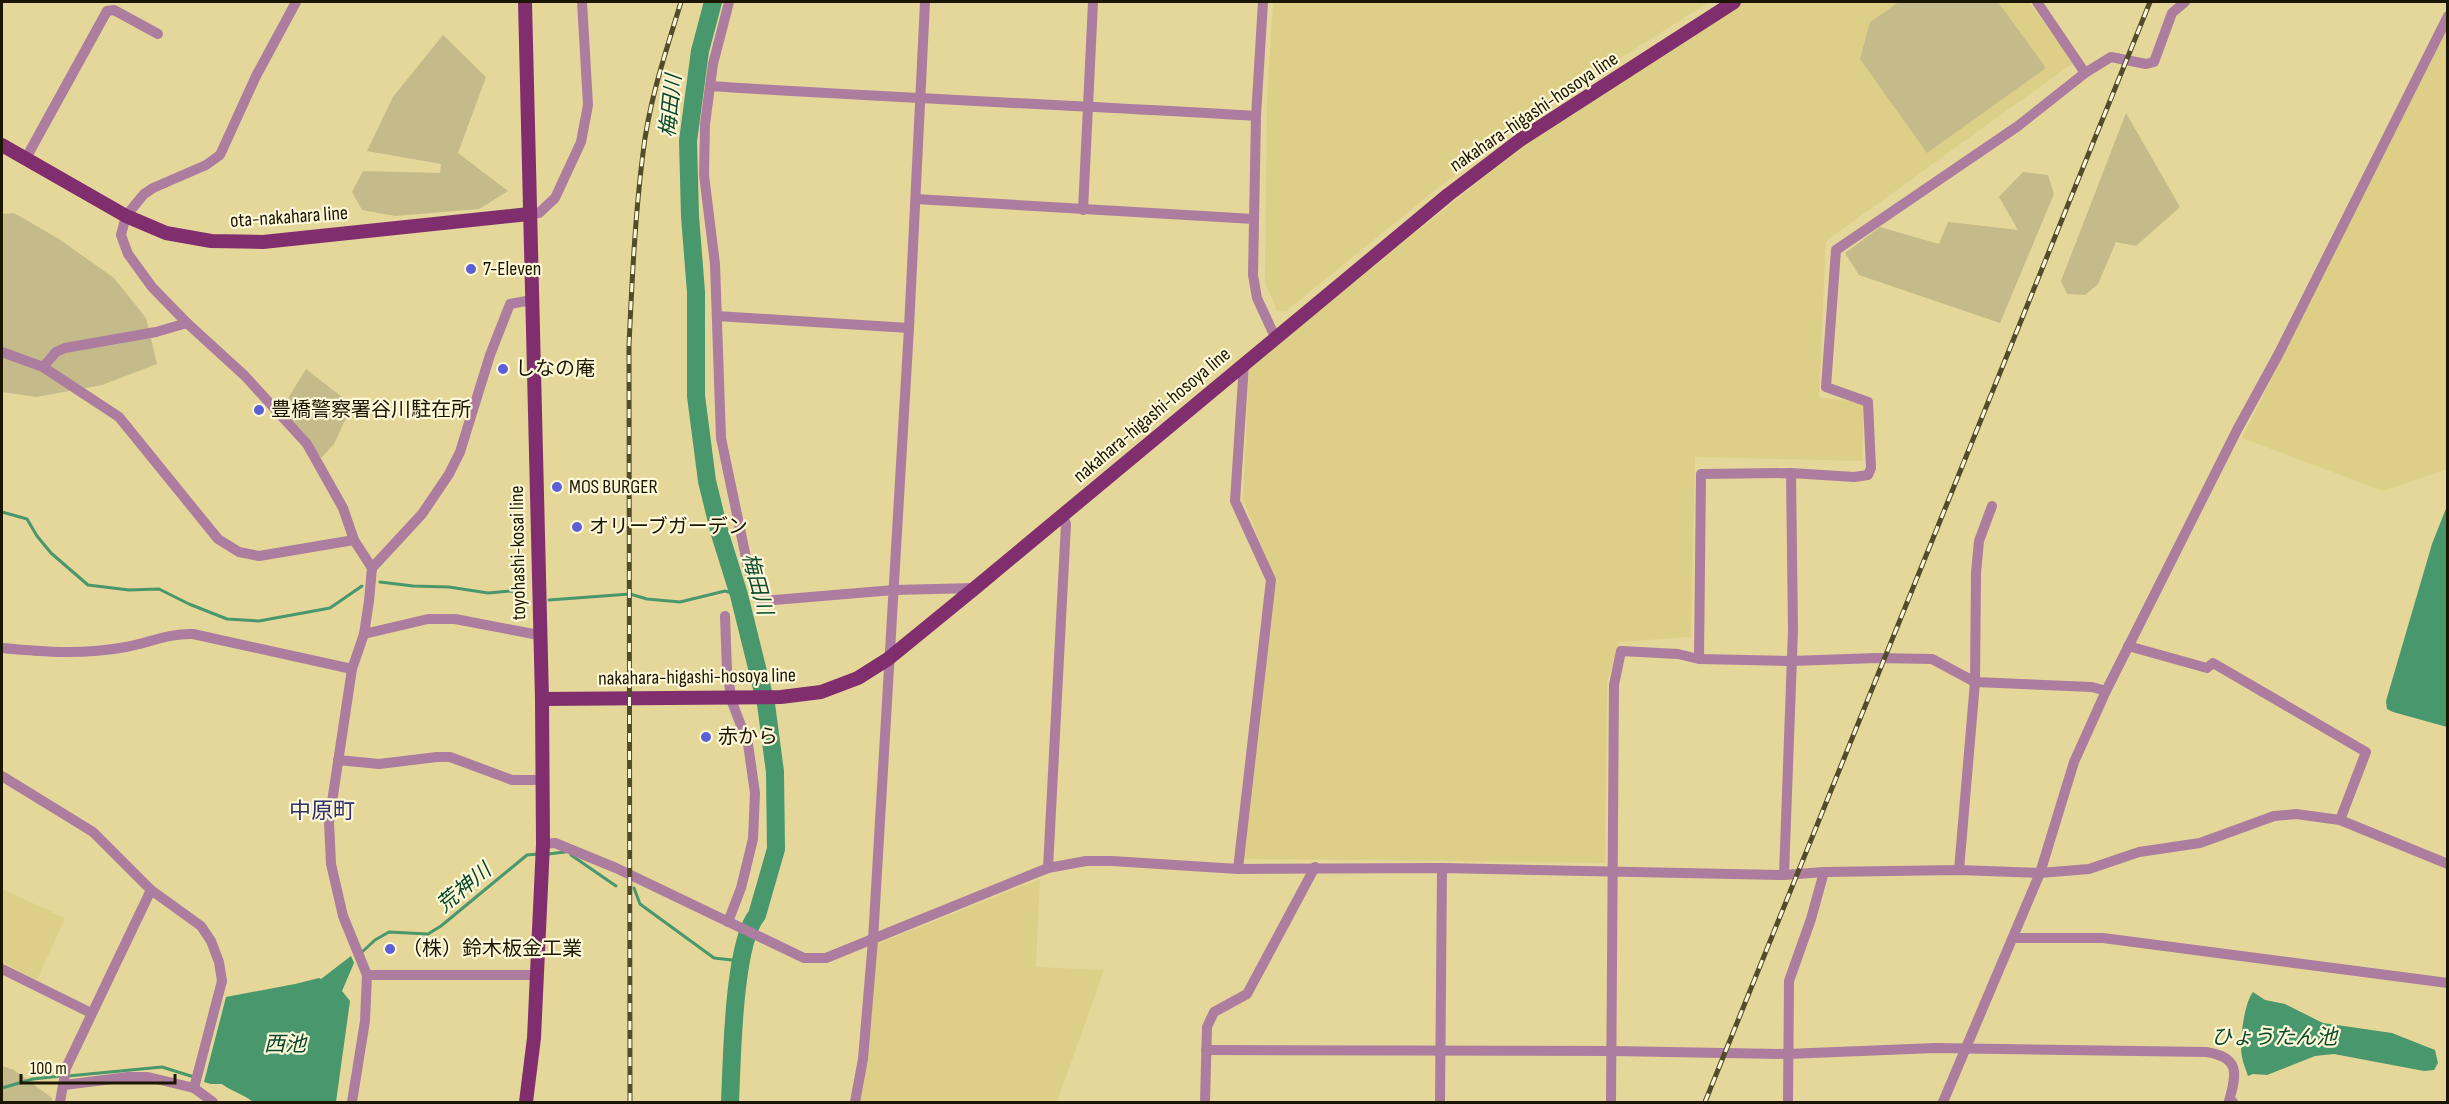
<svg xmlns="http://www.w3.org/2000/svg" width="2449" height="1104" font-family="'Sofia Sans Condensed','Noto Sans JP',sans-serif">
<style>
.built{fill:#decf88}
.green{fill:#c5ba8a}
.water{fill:#49976c}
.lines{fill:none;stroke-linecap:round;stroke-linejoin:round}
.stream{stroke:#49976c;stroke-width:3}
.river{stroke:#49976c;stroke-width:18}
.minor{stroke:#ac7d9f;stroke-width:10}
.major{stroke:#812e6f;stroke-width:14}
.rail-casing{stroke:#534b2a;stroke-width:5}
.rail{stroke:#fef8d9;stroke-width:3;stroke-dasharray:9;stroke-linecap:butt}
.poi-dot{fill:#5c60d8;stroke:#fef8d9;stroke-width:2}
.labels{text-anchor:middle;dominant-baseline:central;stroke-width:4.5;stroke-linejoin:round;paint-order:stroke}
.street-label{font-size:20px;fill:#1b1600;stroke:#fef8d9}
.poi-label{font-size:20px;fill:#1b1600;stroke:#fef8d9;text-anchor:start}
.water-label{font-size:21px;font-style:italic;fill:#08482b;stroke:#fef8d9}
.quarter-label{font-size:22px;fill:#2f326d;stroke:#fef8d9}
</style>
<rect width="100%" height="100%" fill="#e5d799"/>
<g class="built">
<polygon points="1273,2 1709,2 1517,124 1286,311 1277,311 1265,283 1267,98"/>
<polygon points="1741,2 2029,2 2073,63 1826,241 1819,397 1864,403 1862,461 1695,457 1691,637 1619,642 1607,683 1605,863 1244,859 1274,578 1243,499 1249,367 1529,141"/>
<polygon points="2447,28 2447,469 2383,491 2242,438"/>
<polygon points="1040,879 1036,967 1104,970 1057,1102 860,1102 875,945"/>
<polygon points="2,889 65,918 37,980 2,962"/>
</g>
<g class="green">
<polygon points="1899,2 1998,2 2046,68 1927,153 1860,59 1870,22"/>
<polygon points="443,35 486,77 458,153 508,191 479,209 395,216 362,210 352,192 363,171 440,173 441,164 367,151 393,97"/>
<polygon points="2126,113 2180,207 2136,246 2116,242 2098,284 2085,295 2067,294 2061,281"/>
<polygon points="2023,172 2048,175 2054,194 2000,323 1859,275 1845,253 1880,227 1939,244 1948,222 2018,230 1999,197"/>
<polygon points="14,213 59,239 114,278 146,318 157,364 102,385 36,397 2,392 2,214"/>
<polygon points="306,369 352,405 334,444 321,458 282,408"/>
<polygon points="2,1066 14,1070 52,1098 52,1102 2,1102"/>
</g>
<g class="water">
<polygon points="2447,506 2447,727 2393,712 2387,709 2386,701 2432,544"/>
<path d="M 351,956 L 354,963 L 342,991 L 350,1001 L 336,1102 L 253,1102 C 244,1094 232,1092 222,1084 L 211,1084 L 204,1082 L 226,997 L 295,984 L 319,978 L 321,979 Z"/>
<path d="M 2253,992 L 2265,1000 L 2285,1004 L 2323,1023 L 2392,1033 L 2435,1050 L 2438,1063 L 2434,1070 L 2424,1071 L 2334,1054 L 2315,1056 L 2267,1075 L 2253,1074 L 2248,1076 C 2246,1070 2243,1063 2242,1057 C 2239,1043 2244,1003 2253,992 Z"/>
</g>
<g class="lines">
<g class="stream">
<polyline points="2,512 27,519 37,536 51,553 88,585 129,590 159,589 189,604 227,619 259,621 330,608 362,586"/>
<polyline points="380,582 413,586 449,587 488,593 511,591 525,595"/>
<polyline points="549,600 630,594 647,599 680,602 725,591 739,595"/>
<polyline points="548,854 565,852"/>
<polyline points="571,855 616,886"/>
<polyline points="634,888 640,904 714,958 741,961"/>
<polyline points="361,953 375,940 389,932 428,934 441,926 527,855 538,854"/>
<polyline points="68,1076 162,1067 194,1077"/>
<polyline points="2,1088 33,1079 61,1076"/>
</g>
<path class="river" d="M 713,2 L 700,51 L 688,141 L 690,216 L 696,292 L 696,396 L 707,481 L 720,534 L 739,595 L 766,704 L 775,772 L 776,849 L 757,915 C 733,944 732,1061 730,1102"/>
<g class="minor">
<polyline points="296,2 256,76 220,155 206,165 153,188 144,194 126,216 121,235 128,254 152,287 187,323 245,376 307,444 343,508 354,540 372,568 369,601 364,634 352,669 329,822 331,864 343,916 367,975 365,1021 352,1102"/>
<polyline points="1263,2 1256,116 1253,275 1257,298 1275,337"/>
<polyline points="2037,2 2085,73"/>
<polyline points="710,86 713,64 729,2"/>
<polyline points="26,158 107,11 114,10 158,34"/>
<polyline points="916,199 1254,219"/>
<polyline points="1083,210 1093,2"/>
<polyline points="529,214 539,213 555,198 581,142 588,105 582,2"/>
<polyline points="717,316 909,328"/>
<polyline points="2,352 43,367 119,417 218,539 239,552 259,556 354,540"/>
<polyline points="43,367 56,352 65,348 156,332 187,323"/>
<polyline points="372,568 422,514 449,474 460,452 490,355 510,304 532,300"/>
<path d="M 975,588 L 894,590 L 762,601 L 749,572 L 721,438 L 715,264 L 704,175 L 705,124 L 710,86 C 892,98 1074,105 1256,116"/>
<polyline points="725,616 727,671 732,702 748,744 755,793 753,839 741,888 728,922"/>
<polyline points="364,634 428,619 455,619 539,635"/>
<polyline points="2128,646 2207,668 2213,663 2366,752 2340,820"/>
<path d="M 2,648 C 45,652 82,655 126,647 C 148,643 170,633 193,634 L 352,669"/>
<polyline points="1699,659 1701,474 1791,473 1854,477 1868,475 1871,468 1868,402 1826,387 1836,250 2018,126 2085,73 2111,57 2146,64 2154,62 2172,13 2185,2"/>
<polyline points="338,760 379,764 437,757 450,757 512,780 542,780"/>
<polyline points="2,776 93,832 151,890 201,926 211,941 219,962 222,981 194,1088"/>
<polyline points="543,844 555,843 616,868 804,958 826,958 1048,868 1086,861 1112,861 1238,869 1442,868 1784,875 1824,872 1959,870 2040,873 2089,869 2139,852 2200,843 2274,816 2296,814 2340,820 2448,864"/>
<polyline points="1048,868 1066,524 1063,516"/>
<polyline points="1238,869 1271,580 1235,501 1244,364"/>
<polyline points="1959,870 1975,682 1976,573 1979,541 1992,506"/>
<polyline points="1784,875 1793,630 1791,473"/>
<polyline points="2013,938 2103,938 2448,983"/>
<polyline points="2,969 91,1013"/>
<polyline points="367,975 537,975"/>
<path d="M 1206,1050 L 1613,1051 L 1787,1054 L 1935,1048 L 2206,1052 C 2240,1057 2237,1073 2229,1101 L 2233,1102"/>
<polyline points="64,1085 128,1077 148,1077 194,1088 213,1102"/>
<polyline points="60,1102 66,1068 151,890"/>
<polyline points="855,1102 863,1059 873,940 909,328 925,2"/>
<polyline points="1205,1102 1207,1027 1214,1012 1247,994 1315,867"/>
<polyline points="1440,1102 1442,868"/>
<polyline points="1611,1102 1614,685 1621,651 1678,654 1699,659 1791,661 1877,658 1932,659 1975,682 2092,687 2106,691"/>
<polyline points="1788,1102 1789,981 1811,919 1824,872"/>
<polyline points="1943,1102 2040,873 2074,762 2106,691 2237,430 2278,355 2448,16"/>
</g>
<g class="major">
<polyline points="525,2 542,699 543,844 534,1038 526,1102"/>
<polyline points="2,145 126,216 166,233 211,241 263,242 529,214"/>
<polyline points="542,699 781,697 821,692 858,678 888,659 975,588 1448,195 1520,140 1734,2"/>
</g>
<g class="rail-casing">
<g id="rail">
<path d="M 630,1102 L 629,345 C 632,281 635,216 643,153 C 649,101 666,51 681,2"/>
<polyline points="1705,1102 2150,2"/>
</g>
</g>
<use href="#rail" class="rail"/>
</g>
<g class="poi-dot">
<circle cx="471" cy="269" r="6"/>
<circle cx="503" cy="369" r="6"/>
<circle cx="259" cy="410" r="6"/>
<circle cx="557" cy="487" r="6"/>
<circle cx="577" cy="527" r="6"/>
<circle cx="706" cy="737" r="6"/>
<circle cx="390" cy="949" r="6"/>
</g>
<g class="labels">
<g class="street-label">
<text transform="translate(1534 112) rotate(-34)">nakahara-higashi-hosoya line</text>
<text transform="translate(289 217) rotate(-4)">ota-nakahara line</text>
<text transform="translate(1152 415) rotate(-40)">nakahara-higashi-hosoya line</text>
<text transform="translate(518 553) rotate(-91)">toyohashi-kosai line</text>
<text transform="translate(697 677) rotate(-1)">nakahara-higashi-hosoya line</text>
</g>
<g class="poi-label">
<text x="483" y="269">7-Eleven</text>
<text x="515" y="369">しなの庵</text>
<text x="271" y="410">豊橋警察署谷川駐在所</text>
<text x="569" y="487">MOS BURGER</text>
<text x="589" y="527">オリーブガーデン</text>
<text x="718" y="737">赤から</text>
<text x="402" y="949">（株）鈴木板金工業</text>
</g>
<g class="water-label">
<text transform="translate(671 106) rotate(-84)">梅田川</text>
<text transform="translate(757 584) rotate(75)">梅田川</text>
<text transform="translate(464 888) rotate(-40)">荒神川</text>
<text x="2274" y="1037">ひょうたん池</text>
<text x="285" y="1044">西池</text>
</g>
<g class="quarter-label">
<text x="322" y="811">中原町</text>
</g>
</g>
<rect width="2449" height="1104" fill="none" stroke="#1b1600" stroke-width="6"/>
<path d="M21 1074v9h154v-9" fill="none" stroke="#1b1600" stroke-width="3"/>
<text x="30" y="1074" font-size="18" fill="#1b1600" stroke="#fef8d9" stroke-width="4.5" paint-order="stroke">100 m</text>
</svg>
